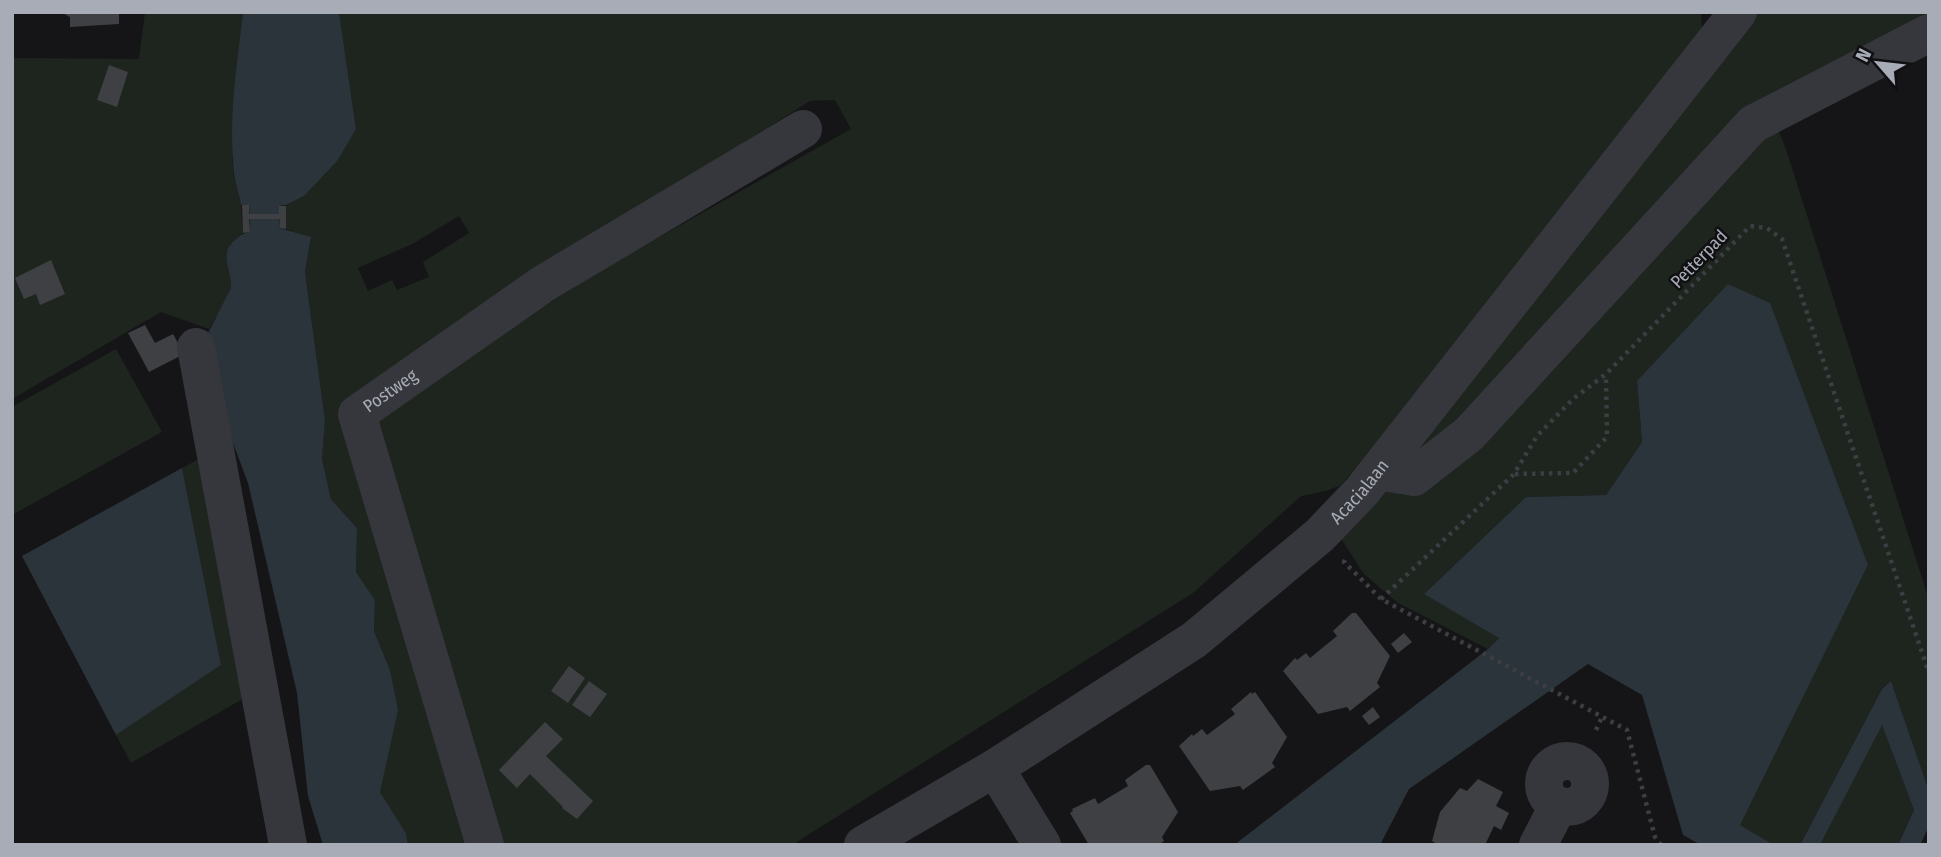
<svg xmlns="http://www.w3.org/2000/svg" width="1941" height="857" font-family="'Fira Sans Condensed',sans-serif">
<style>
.green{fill:#1d251e;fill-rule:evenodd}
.water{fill:#2b343a}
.building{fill:#3f4044}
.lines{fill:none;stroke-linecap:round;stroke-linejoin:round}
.path{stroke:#3c3e43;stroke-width:4.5;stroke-dasharray:3.5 5;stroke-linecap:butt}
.minor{stroke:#36373c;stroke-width:38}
.labels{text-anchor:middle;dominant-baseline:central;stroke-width:5;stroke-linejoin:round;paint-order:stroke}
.street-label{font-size:18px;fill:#a7acb7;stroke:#101012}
</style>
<rect width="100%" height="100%" fill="#151517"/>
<g class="green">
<path d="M 145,12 L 243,12 L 235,87 L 232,156 L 234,177 L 241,205 L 243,233 C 211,261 237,259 231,289 C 227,304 216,315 209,329 L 161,312 L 12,399 L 12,58 L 139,59 Z"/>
<path d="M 339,12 L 1701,12 L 1702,31 L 1356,468 L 1341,485 L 1326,491 L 1301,496 L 1193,593 L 792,845 L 498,845 L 367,416 L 620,259 L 851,129 L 835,100 L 810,101 L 534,275 L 349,408 L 475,845 L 408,845 L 406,833 L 380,792 L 391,738 L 390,670 L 374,631 L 375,600 L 356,572 L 357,528 L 331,499 L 322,459 L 325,420 L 305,272 L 311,238 L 286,229 L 286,205 L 304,196 L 356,129 ZM 459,216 L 469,233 L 423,262 L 429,277 L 397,290 L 392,280 L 368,291 L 358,268 L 414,243 Z"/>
<polygon points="1758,12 1929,12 1929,20 1754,111 1431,450 1411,453"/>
<polygon points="1774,119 1786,149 1929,600 1929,791 1891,681 1882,689 1800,845 1774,845 1739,825 1868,565 1637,381 1642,442 1606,495 1526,497 1425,593 1500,637 1488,649 1398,603 1363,573 1340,537 1382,488 1416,492"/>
<polygon points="116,349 162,432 12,515 12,407"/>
<polygon points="210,453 255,692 131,763 116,735 221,665 182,468"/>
<polygon points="1882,724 1914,810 1898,845 1820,845"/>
</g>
<g class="water">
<path d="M 243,12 L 339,12 L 356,129 L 337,161 L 304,196 L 286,205 L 279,206 L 280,228 L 311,237 L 305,272 L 325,420 L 322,459 L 331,499 L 357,528 L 356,572 L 375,600 L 374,631 L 390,670 L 398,710 L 380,792 L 406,833 L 408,845 L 323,845 L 308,796 L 297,693 L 248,483 L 233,443 L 208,333 L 231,288 C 232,268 218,255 235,240 C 241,235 243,233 250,232 L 249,204 L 241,205 C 239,194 235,183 234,173 C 228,120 237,65 243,12 Z"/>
<polygon points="1728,284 1770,303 1868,565 1740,825 1774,845 1701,845 1683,835 1642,695 1588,664 1409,789 1380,845 1234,845 1488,649 1499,638 1424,594 1526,497 1606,495 1642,442 1637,381"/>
<polygon points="182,468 221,665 116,735 22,556"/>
<polygon points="1891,681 1929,791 1929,826 1920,845 1898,845 1914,810 1882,725 1820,845 1800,845 1882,689"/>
</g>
<g class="building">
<polygon points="61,12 119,12 119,24 70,27 70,17"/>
<polygon points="109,65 128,72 117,107 97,100"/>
<polygon points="249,204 249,214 279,214 279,206 286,206 286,229 280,228 280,219 249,219 250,232 243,233 242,205"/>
<polygon points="51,260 65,294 40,305 36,294 24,299 15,278"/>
<polygon points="145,325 155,343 173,334 184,354 149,372 128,333"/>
<polygon points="1352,613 1356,613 1390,656 1377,683 1380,687 1350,711 1347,707 1318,714 1283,671 1295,658 1297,660 1306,653 1310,658 1337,636 1333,631"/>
<polygon points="1404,633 1412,642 1398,653 1391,644"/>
<polygon points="569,666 585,678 568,703 551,691"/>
<polygon points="589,681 607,694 590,717 572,705"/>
<polygon points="1251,692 1252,694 1255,692 1287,737 1272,763 1275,767 1243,790 1240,786 1210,791 1179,746 1192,734 1193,736 1202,729 1207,735 1235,714 1231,709"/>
<polygon points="1373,707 1380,717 1369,725 1362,716"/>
<polygon points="545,722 563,739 546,756 593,801 577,819 562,808 563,807 530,774 517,788 499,770"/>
<polygon points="1146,765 1150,765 1178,812 1162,837 1164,841 1158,845 1089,845 1070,813 1073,811 1072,809 1095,798 1098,804 1128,786 1125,780"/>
<polygon points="1478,779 1503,792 1496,806 1509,813 1501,830 1494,826 1485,845 1439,845 1432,841 1440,812 1460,788 1467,791"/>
</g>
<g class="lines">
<g class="path">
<polyline points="1515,474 1573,473 1607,437 1606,375"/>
<polyline points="1345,560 1344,562 1381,599 1627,730 1655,837 1661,845"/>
<polyline points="1381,599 1514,474 1537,436 1573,399 1606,374 1750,226 1767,228 1782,239 1929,673"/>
<polyline points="1596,730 1602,717"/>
</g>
<g class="minor">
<polyline points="196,347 288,845"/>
<polyline points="1378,471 1414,477 1469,434 1753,124 1929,33"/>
<circle cx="1567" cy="784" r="23"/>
<polyline points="995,768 1042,845"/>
<path id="s1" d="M 485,845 L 357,414 L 543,284 L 803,129"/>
<path id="s2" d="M 863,845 L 995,768 L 1194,640 L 1320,535 L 1362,491 L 1738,12"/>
<polyline points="1538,845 1558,806"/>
</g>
</g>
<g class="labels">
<g class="street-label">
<text transform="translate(1699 259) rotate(-46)">Petterpad</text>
<text stroke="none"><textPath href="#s1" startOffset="490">Postweg</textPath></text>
<text stroke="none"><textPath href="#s2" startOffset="612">Acacialaan</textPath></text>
</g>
</g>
<rect width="1941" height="857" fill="none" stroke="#a7acb7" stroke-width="28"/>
<g transform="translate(1878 63) rotate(298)" stroke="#101012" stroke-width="5" paint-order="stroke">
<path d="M0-5L12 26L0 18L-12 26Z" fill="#a7acb7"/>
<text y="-10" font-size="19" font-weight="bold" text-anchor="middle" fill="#a7acb7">N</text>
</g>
</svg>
